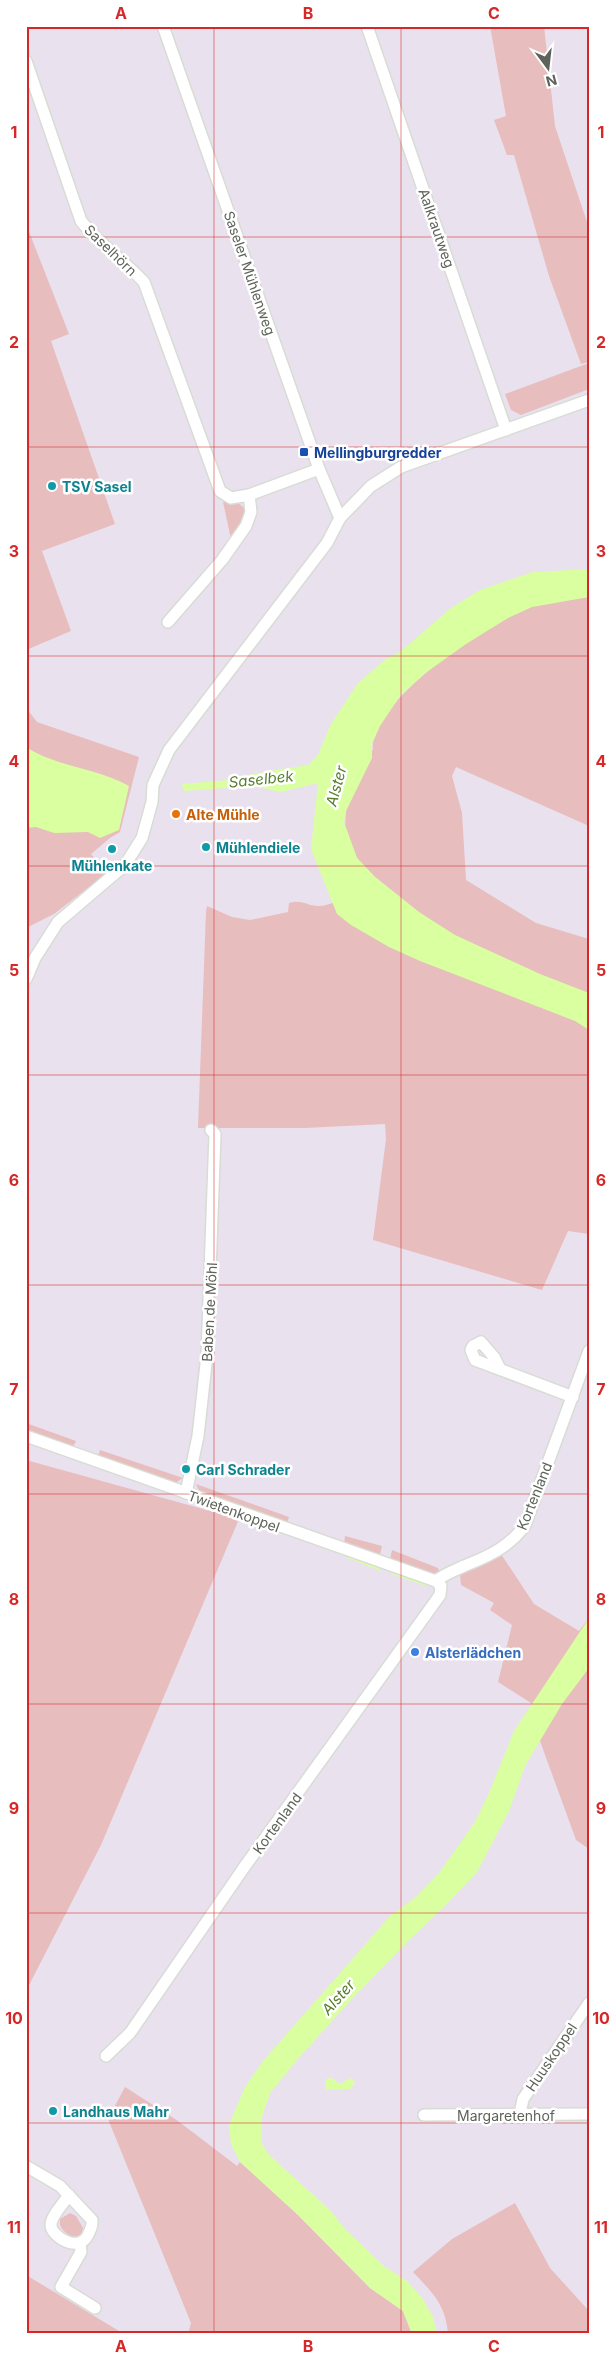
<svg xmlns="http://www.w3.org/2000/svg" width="615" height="2360" font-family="Inter,sans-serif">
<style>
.green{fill:#e7bdbe}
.water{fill:#daffa0}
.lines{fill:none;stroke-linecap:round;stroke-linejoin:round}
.stream{stroke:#daffa0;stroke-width:3}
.minor-casing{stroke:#d7dcd4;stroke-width:14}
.minor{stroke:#fff;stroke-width:11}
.grid{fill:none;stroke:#d62828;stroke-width:1;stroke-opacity:0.55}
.transit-dot{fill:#1a4fb4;stroke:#fff;stroke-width:2}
.culture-dot{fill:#0f9aa8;stroke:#fff;stroke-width:2}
.food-dot{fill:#e8710a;stroke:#fff;stroke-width:2}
.shop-dot{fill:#3f7fe0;stroke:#fff;stroke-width:2}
.labels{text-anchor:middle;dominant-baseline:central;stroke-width:5;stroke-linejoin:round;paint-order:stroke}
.street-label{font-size:14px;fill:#5e635a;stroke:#fff}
.transit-label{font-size:14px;font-weight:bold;fill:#164399;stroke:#fff;text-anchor:start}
.culture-label{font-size:14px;font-weight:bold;fill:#0d838f;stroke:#fff;text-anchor:start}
.food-label{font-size:14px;font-weight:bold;fill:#c56008;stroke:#fff;text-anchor:start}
.shop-label{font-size:14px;font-weight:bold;fill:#366cbe;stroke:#fff;text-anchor:start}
.water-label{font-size:15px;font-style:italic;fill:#587e2c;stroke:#fff}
.neatline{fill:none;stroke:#d62828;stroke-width:2}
.grid-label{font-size:16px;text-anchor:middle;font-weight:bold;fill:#d62828}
</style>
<rect width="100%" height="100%" fill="#eae1ee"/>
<g class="green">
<polygon points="490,26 544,26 555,126 589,228 589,362 581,364 549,276 514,155 507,155 494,120 506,116"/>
<polygon points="26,224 69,334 51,341 115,524 42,551 71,631 26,650"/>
<polygon points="589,363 589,389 521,415 511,410 505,394"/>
<polygon points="223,502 238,503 247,510 244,523 231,539"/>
<path d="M 589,597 L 589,826 L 456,767 L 452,776 L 462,813 L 466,880 L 536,923 L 589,939 L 589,1234 L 568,1231 L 542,1290 L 373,1240 L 386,1139 L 385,1124 L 305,1128 L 198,1128 L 206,912 L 207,906 L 232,917 L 250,920 L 288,912 L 289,903 C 303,899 306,906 319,906 C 338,906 358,886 374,876 L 357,858 L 345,828 L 346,811 L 373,749 C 368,703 492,619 532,606 C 550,601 570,599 589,597 Z"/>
<polygon points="26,708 37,722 139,757 120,832 110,838 91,854 107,873 54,914 26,928"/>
<polygon points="26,1423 76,1441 73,1447 26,1430"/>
<polygon points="100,1450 183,1478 175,1483 98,1457"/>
<polygon points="26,1460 239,1519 101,1845 26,1991"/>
<polygon points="196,1484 289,1517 287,1523 200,1493"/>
<polygon points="345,1536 382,1546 380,1555 377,1556 344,1544"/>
<polygon points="392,1550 438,1568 440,1573 435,1575 390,1560"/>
<polygon points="501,1554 534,1604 579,1631 589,1618 589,1849 576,1840 540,1741 531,1703 498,1682 512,1625 490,1610 494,1603 461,1585 460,1575"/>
<polygon points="125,2087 178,2121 237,2166 240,2162 298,2215 370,2288 403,2311 412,2334 188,2334 191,2323 108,2119"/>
<path d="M 515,2203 L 550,2268 L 589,2311 L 589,2334 L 448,2334 C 446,2305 432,2292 413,2272 L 452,2239 Z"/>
<path d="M 70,2213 L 76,2216 L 83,2228 L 81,2235 C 71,2239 64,2233 60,2225 L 60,2219 Z"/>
<polygon points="26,2275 124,2334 26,2334"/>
</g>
<g class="water">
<polygon points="589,569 589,597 532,607 508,618 466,644 424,674 400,696 380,726 372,744 372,758 346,811 344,822 357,858 374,876 419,912 455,935 540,974 589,993 589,1030 575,1021 420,961 389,947 351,925 337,914 311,849 318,783 281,792 253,786 184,791 182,784 241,779 253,774 308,765 318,755 331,724 358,683 386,659 400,652 451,608 480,590 533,572"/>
<path d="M 26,747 C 57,767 97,768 129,786 L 119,830 L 100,838 L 88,832 L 54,833 L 36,827 L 26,828 Z"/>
<polygon points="589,1618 589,1668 562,1704 525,1766 509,1811 477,1872 445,1906 410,1939 350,2001 297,2060 270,2093 262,2117 261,2142 269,2155 330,2210 346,2230 385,2267 407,2281 423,2299 433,2317 437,2334 412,2334 403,2311 370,2288 298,2215 240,2162 231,2144 229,2125 245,2087 263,2061 390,1916 416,1897 439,1873 475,1822 489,1793 514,1731"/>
<polygon points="332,2078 339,2084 351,2078 355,2083 350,2089 326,2090 325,2087 326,2079"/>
</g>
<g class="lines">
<g class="stream">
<polyline points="347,1556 378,1568"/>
<polyline points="393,1573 425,1584"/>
</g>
<g class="minor-casing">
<g id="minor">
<polyline points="163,26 319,469 340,518"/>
<polyline points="367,26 506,430"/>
<path d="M 26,61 L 81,221 C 100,245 123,260 144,282 L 220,491 L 231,498 L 249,495 L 319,469"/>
<polyline points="168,622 222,560 246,526 251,512 249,495"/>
<polyline points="26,979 35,958 58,922 125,865 142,838 152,802 153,785 169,750 327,543 340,518 371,486 401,467 589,400"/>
<polyline points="500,1369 494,1357 481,1342 473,1346 471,1350 475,1360 573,1397"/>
<polyline points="26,1436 436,1581 441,1586 440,1595 245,1866 130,2033 106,2056"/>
<polyline points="186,1493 198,1436 207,1355 215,1134 211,1130"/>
<path d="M 436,1581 C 444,1574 454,1571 464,1566 C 487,1557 510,1547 525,1525 L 589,1351"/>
<polyline points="520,2114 523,2099 589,2003"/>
<polyline points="424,2115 589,2114"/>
<path d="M 26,2166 L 60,2186 L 92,2220 C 93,2226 90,2230 88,2235 C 78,2254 52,2236 51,2226 C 50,2217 64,2203 69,2195"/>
<polyline points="80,2244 81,2252 61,2287 95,2308"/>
</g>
</g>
<use href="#minor" class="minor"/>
</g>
<path class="grid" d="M 214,26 L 214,2334M 401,26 L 401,2334M 26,237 L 589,237M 26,447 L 589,447M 26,656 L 589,656M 26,866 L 589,866M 26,1075 L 589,1075M 26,1285 L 589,1285M 26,1494 L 589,1494M 26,1704 L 589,1704M 26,1913 L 589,1913M 26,2123 L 589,2123"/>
<rect class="transit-dot" x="299" y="447" width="10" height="10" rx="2.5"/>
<g class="culture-dot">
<circle cx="52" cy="486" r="5"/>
<circle cx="206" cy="847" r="5"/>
<circle cx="112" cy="849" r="5"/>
<circle cx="186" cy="1469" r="5"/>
<circle cx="53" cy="2111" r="5"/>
</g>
<circle class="food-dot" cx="176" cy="814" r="5"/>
<circle class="shop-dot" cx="415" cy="1652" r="5"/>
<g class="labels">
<g class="street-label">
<text transform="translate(437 228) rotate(71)">Aalkrautweg</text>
<text transform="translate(111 250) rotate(44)">Saselhörn</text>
<text transform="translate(250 273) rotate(71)">Saseler Mühlenweg</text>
<text transform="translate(209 1312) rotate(-87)">Baben de Möhl</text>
<text transform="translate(534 1496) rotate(-68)">Kortenland</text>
<text transform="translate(234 1511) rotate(20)">Twietenkoppel</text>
<text transform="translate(277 1823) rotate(-54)">Kortenland</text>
<text transform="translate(551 2057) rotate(-56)">Huuskoppel</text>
<text x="506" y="2115">Margaretenhof</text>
</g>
<g class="transit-label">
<text x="314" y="452">Mellingburgredder</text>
</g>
<g class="culture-label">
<text x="62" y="486">TSV Sasel</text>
<text x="216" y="847">Mühlendiele</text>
<text x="112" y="865" text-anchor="middle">Mühlenkate</text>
<text x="196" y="1469">Carl Schrader</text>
<text x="63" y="2111">Landhaus Mahr</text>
</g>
<g class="food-label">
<text x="186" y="814">Alte Mühle</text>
</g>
<g class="shop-label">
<text x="425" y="1652">Alsterlädchen</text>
</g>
<g class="water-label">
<text transform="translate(261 779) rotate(-6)">Saselbek</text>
<text transform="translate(336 786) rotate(-75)">Alster</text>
<text transform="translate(338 1997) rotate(-48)">Alster</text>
</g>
</g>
<rect width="615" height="2360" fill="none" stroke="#ffffff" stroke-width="55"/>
<g transform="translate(548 68) rotate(165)" stroke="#ffffff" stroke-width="4" paint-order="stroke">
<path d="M0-4L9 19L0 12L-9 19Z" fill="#5e635a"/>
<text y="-8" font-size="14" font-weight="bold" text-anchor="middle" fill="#5e635a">N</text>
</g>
<rect x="28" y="28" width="560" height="2304" class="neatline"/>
<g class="grid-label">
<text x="121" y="19">A</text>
<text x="308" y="19">B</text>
<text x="494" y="19">C</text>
<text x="14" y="138">1</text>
<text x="601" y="138">1</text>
<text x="14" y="348">2</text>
<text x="601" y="348">2</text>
<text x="14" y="557">3</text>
<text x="601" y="557">3</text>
<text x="14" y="767">4</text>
<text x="601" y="767">4</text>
<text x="14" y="976">5</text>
<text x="601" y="976">5</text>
<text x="14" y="1186">6</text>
<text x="601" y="1186">6</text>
<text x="14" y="1395">7</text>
<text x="601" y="1395">7</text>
<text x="14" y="1605">8</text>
<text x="601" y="1605">8</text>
<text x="14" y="1814">9</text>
<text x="601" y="1814">9</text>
<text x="14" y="2024">10</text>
<text x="601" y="2024">10</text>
<text x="14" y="2233">11</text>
<text x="601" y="2233">11</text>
<text x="121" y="2352">A</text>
<text x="308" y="2352">B</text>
<text x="494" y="2352">C</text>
</g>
</svg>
